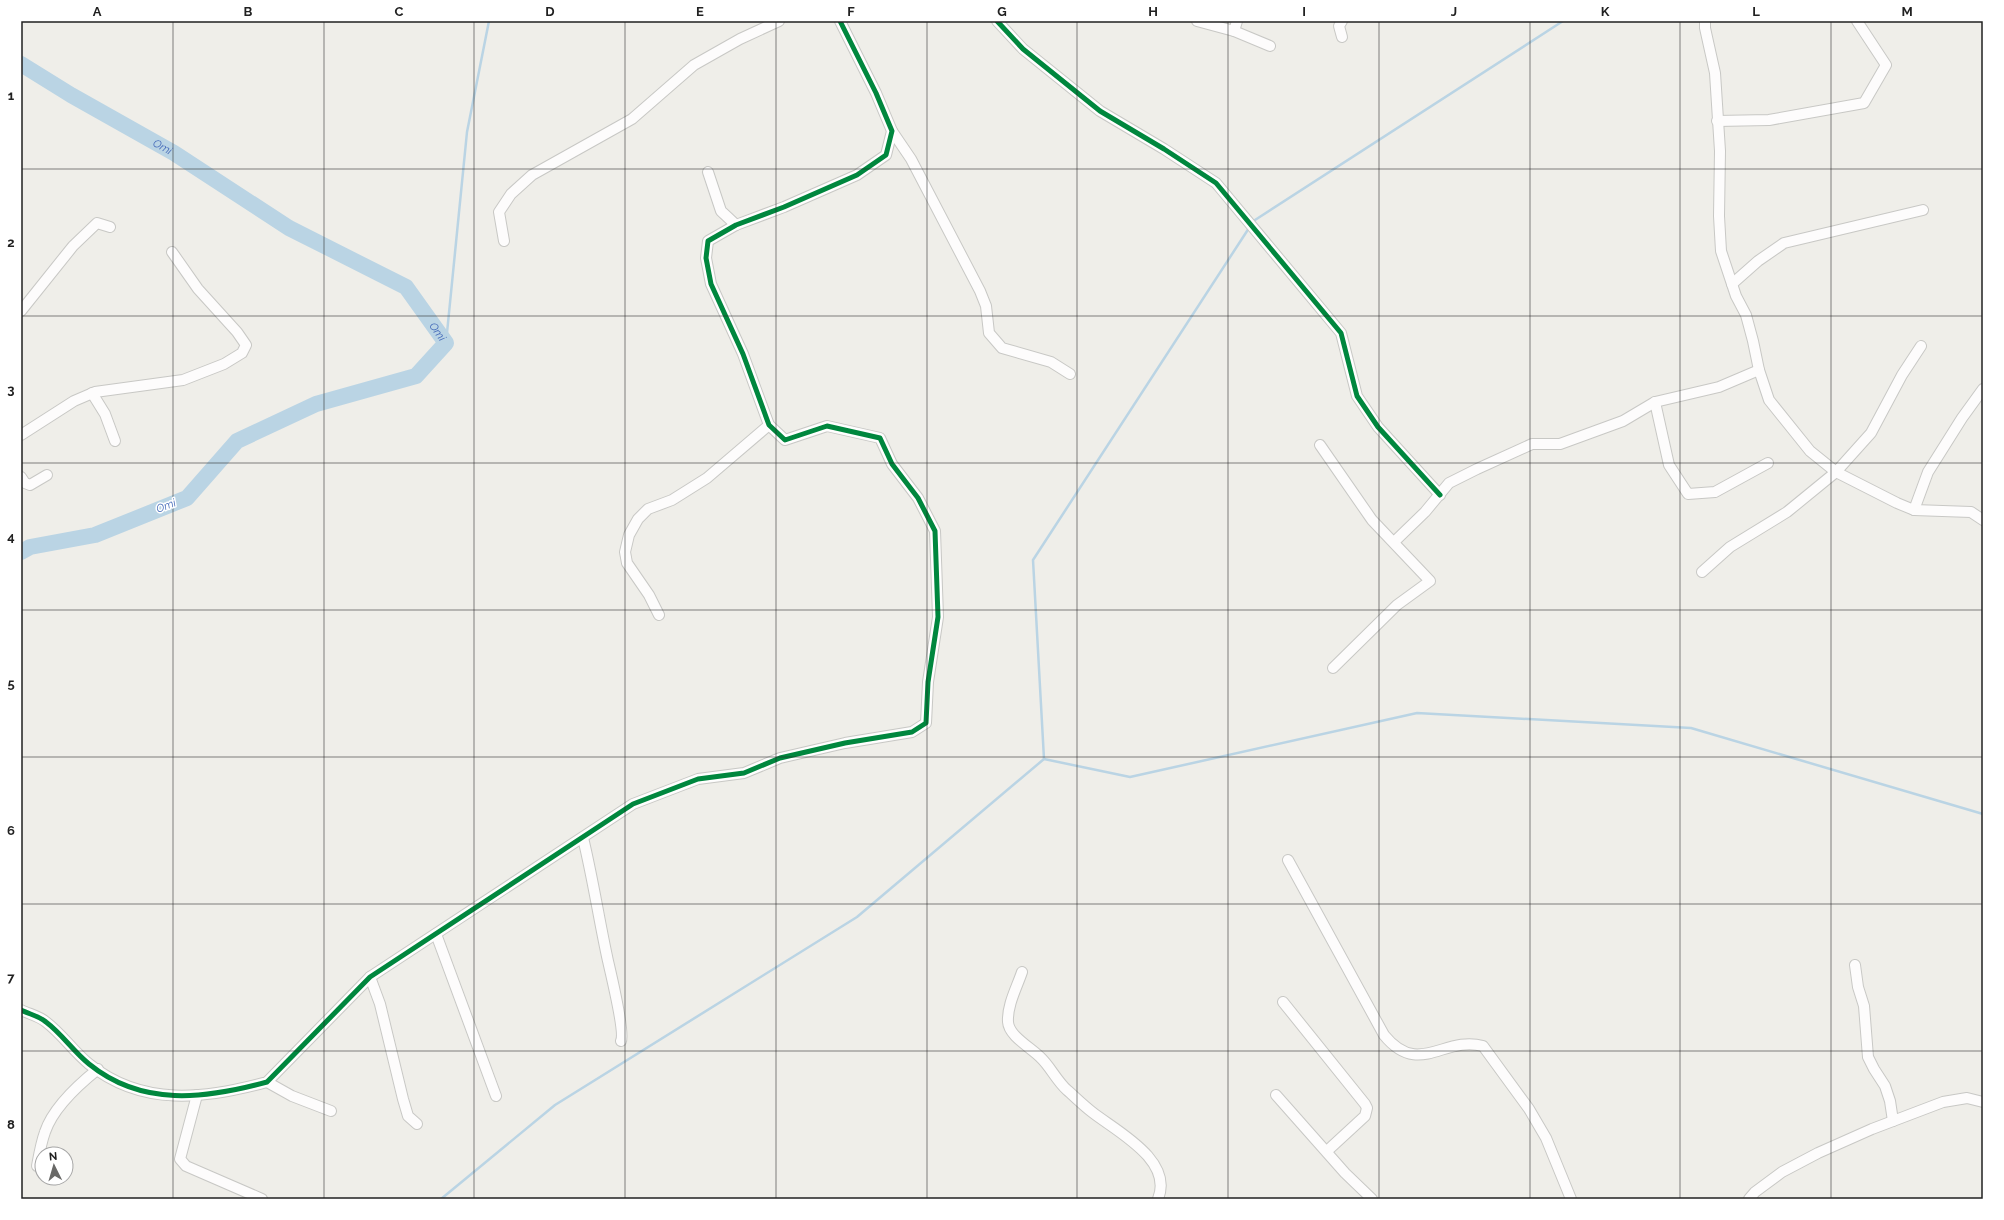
<svg xmlns="http://www.w3.org/2000/svg" width="2004" height="1220" font-family="Raleway,sans-serif">
<style>
.lines{fill:none;stroke-linecap:round;stroke-linejoin:round}
.stream{stroke:#bad4e4;stroke-width:2.5}
.river{stroke:#bad4e4;stroke-width:16}
.minor-casing{stroke:#c8c8c5;stroke-width:12}
.minor{stroke:#fdfcfc;stroke-width:10}
.cycleway-casing{stroke:#fff;stroke-width:8}
.cycleway{stroke:#00873e;stroke-width:5}
.grid{fill:none;stroke:#212121;stroke-width:1;stroke-opacity:0.55}
.labels{text-anchor:middle;dominant-baseline:central;stroke-width:3;stroke-linejoin:round;paint-order:stroke}
.water-label{font-size:11px;font-style:italic;fill:#446ab9;stroke:#fff}
.neatline{fill:none;stroke:#212121;stroke-width:1.5}
.grid-label{font-size:13px;text-anchor:middle;font-weight:bold;fill:#212121}
</style>
<rect width="100%" height="100%" fill="#efeee9"/>
<g class="lines">
<g class="stream">
<polyline points="1255,220 1563,21"/>
<polyline points="446,343 467,132 489,21"/>
<polyline points="1044,759 1130,777 1417,713 1691,728 1983,814"/>
<polyline points="441,1199 555,1105 857,917 1044,759 1033,560 1249,228"/>
</g>
<path class="river" id="s1" d="M 21,64 L 71,95 L 174,153 L 289,228 L 406,287 L 446,343 L 416,376 L 316,404 L 237,441 L 187,498 L 95,535 L 30,547 L 21,552"/>
<g class="minor-casing">
<g id="minor">
<polyline points="997,21 1023,49 1100,111 1164,149 1216,183 1341,333 1357,396 1378,427 1440,495"/>
<polyline points="1197,21 1234,31 1270,46"/>
<polyline points="1705,21 1705,28 1715,73 1720,151 1719,216 1721,251 1736,296 1746,315 1753,341 1759,370 1769,400 1810,451 1836,472 1897,503 1914,510 1971,512 1983,520"/>
<polyline points="1234,31 1237,21"/>
<polyline points="1342,37 1339,26 1342,21"/>
<polyline points="1717,121 1769,120 1864,103 1886,65 1857,21"/>
<polyline points="892,131 911,159 980,291 986,306 989,333 1002,348 1051,362 1070,374"/>
<polyline points="708,172 721,211 736,225"/>
<polyline points="504,241 499,212 511,194 532,175 632,119 694,65 740,39 779,21"/>
<polyline points="1732,284 1758,261 1784,243 1923,210"/>
<polyline points="21,311 73,246 97,223 110,227"/>
<polyline points="92,393 105,414 115,441"/>
<polyline points="1655,402 1669,465 1688,494 1715,492 1768,463"/>
<polyline points="21,435 74,401 95,392 183,380 224,364 242,353 246,345 237,332 198,289 172,252"/>
<polyline points="1320,445 1372,520 1430,581 1397,605 1333,668"/>
<polyline points="21,477 25,483 30,485 47,475"/>
<polyline points="1914,510 1928,472 1962,418 1983,389"/>
<polyline points="1394,542 1425,512 1449,483 1477,469 1532,444 1560,444 1623,421 1655,402 1719,387 1759,370"/>
<polyline points="1702,572 1730,547 1787,512 1836,472 1871,433 1902,375 1921,346"/>
<polyline points="659,615 649,595 627,563 625,552 629,535 638,519 648,509 672,500 707,478 769,425"/>
<path d="M 583,838 C 593,879 599,920 608,961 C 611,974 625,1032 621,1041"/>
<path d="M 1288,860 L 1384,1035 C 1419,1078 1444,1035 1483,1046 L 1529,1109 L 1546,1138 L 1571,1199"/>
<polyline points="436,934 496,1096"/>
<polyline points="1855,965 1858,987 1864,1006 1868,1057 1874,1069 1885,1086 1890,1101 1893,1121"/>
<path d="M 1022,972 C 1017,987 1007,1005 1008,1022 C 1009,1036 1030,1047 1040,1057 C 1050,1066 1056,1080 1067,1090 C 1075,1097 1083,1105 1092,1112 C 1116,1131 1174,1160 1158,1199"/>
<polyline points="370,977 380,1004 403,1099 408,1116 417,1124"/>
<polyline points="1283,1002 1365,1104 1367,1108 1365,1116 1327,1151"/>
<path d="M 21,1010 C 29,1014 39,1016 46,1022 C 62,1034 73,1051 89,1064 C 142,1107 205,1099 267,1082 L 370,977 L 633,804 L 698,779 L 744,773 L 780,758 L 845,743 L 912,732 L 926,723 L 928,682 L 938,617 L 935,531 L 918,498 L 892,464 L 880,438 L 827,426 L 785,440 L 769,425 L 743,354 L 711,284 L 706,258 L 708,241 L 736,225 L 784,207 L 857,175 L 886,155 L 892,131 L 876,93 L 840,21"/>
<polyline points="267,1082 292,1096 331,1111"/>
<polyline points="197,1095 180,1159 186,1166 262,1199"/>
<polyline points="1276,1095 1345,1173 1372,1199"/>
<path d="M 37,1166 C 39,1155 41,1143 45,1132 C 53,1108 78,1085 98,1069"/>
<polyline points="1749,1199 1755,1192 1782,1172 1818,1153 1872,1129 1943,1102 1967,1098 1983,1102"/>
</g>
</g>
<use href="#minor" class="minor"/>
<g class="cycleway-casing">
<g id="cycleway">
<polyline points="997,21 1023,49 1100,111 1164,149 1216,183 1341,333 1357,396 1378,427 1440,495"/>
<path d="M 21,1010 C 29,1014 39,1016 46,1022 C 62,1034 73,1051 89,1064 C 142,1107 205,1099 267,1082 L 370,977 L 633,804 L 698,779 L 744,773 L 780,758 L 845,743 L 912,732 L 926,723 L 928,682 L 938,617 L 935,531 L 918,498 L 892,464 L 880,438 L 827,426 L 785,440 L 769,425 L 743,354 L 711,284 L 706,258 L 708,241 L 736,225 L 784,207 L 857,175 L 886,155 L 892,131 L 876,93 L 840,21"/>
</g>
</g>
<use href="#cycleway" class="cycleway"/>
</g>
<path class="grid" d="M 173,21 L 173,1199M 324,21 L 324,1199M 474,21 L 474,1199M 625,21 L 625,1199M 776,21 L 776,1199M 927,21 L 927,1199M 1077,21 L 1077,1199M 1228,21 L 1228,1199M 1379,21 L 1379,1199M 1530,21 L 1530,1199M 1680,21 L 1680,1199M 1831,21 L 1831,1199M 21,169 L 1983,169M 21,316 L 1983,316M 21,463 L 1983,463M 21,610 L 1983,610M 21,757 L 1983,757M 21,904 L 1983,904M 21,1051 L 1983,1051"/>
<g class="labels">
<g class="water-label">
<text stroke="none"><textPath href="#s1" startOffset="164">Omi</textPath></text>
<text stroke="none"><textPath href="#s1" startOffset="500">Omi</textPath></text>
<text transform="translate(166 506) rotate(-22)">Omi</text>
</g>
</g>
<rect width="2004" height="1220" fill="none" stroke="#ffffff" stroke-width="44"/>
<g transform="translate(54 1166) rotate(355)"><circle r="19" fill="#ffffff" stroke="#a6a6a6"/>
<path d="M0-3L7 15L0 10L-7 15Z" fill="#696967"/>
<text y="-6" font-size="11" font-weight="bold" text-anchor="middle" fill="#212121">N</text>
</g>
<rect x="22" y="22" width="1960" height="1176" class="neatline"/>
<g class="grid-label">
<text x="97" y="16">A</text>
<text x="248" y="16">B</text>
<text x="399" y="16">C</text>
<text x="550" y="16">D</text>
<text x="700" y="16">E</text>
<text x="851" y="16">F</text>
<text x="1002" y="16">G</text>
<text x="1153" y="16">H</text>
<text x="1304" y="16">I</text>
<text x="1454" y="16">J</text>
<text x="1605" y="16">K</text>
<text x="1756" y="16">L</text>
<text x="1907" y="16">M</text>
<text x="11" y="100">1</text>
<text x="11" y="247">2</text>
<text x="11" y="394">3</text>
<text x="11" y="541">4</text>
<text x="11" y="688">5</text>
<text x="11" y="835">6</text>
<text x="11" y="982">7</text>
<text x="11" y="1129">8</text>
</g>
</svg>
